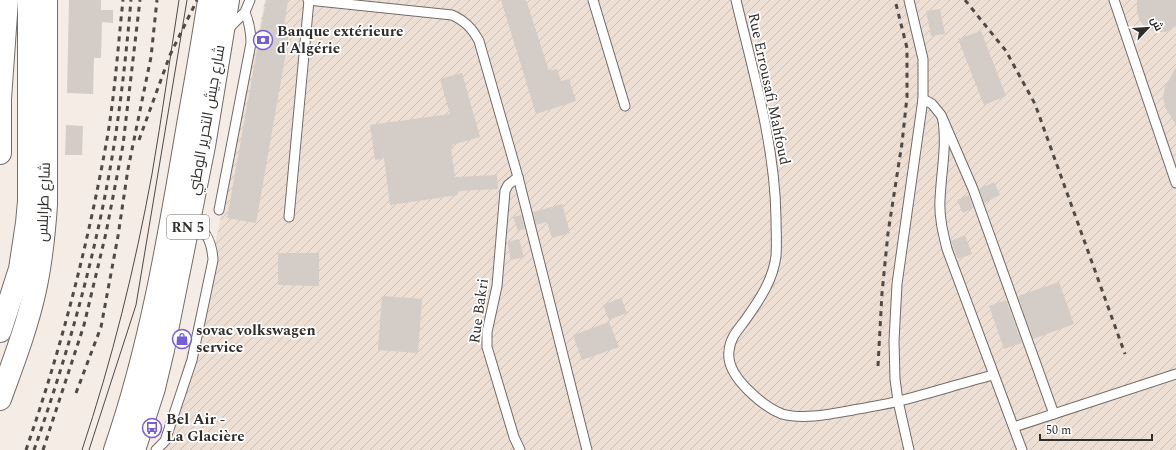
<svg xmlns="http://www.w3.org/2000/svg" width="1176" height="450" font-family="Spectral,Cairo,serif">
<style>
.industrial{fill:url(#industrial-furrows)}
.building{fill:#d4ccc6}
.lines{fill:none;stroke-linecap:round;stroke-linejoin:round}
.service-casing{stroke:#736c67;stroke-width:11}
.secondary-casing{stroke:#736c67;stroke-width:24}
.trunk-casing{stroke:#736c67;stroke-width:24}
.service{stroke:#fff;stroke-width:9}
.secondary{stroke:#fff;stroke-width:22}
.trunk{stroke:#fff;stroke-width:22}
.tram{stroke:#4e4a47;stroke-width:1}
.rail{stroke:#4e4a47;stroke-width:3;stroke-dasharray:5 5;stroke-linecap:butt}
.labels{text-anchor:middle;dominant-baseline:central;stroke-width:3.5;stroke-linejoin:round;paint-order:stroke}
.shield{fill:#fff;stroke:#6e6c6a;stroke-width:1}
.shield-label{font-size:14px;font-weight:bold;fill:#302d2a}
.poi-label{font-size:15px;font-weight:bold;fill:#302d2a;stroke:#fff;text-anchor:start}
.street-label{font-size:15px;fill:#302d2a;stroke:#fff}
</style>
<defs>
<pattern id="industrial-furrows" width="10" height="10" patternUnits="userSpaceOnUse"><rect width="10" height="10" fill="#eedfd4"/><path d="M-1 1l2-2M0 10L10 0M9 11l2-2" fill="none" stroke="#ccc0b6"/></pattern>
</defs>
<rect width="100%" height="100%" fill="#f5ece6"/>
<polygon class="industrial" points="265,0 1176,0 1176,450 155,450 163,445 218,231"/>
<g class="building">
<polygon points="69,0 101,0 101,10 113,10 113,23 102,22 101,58 94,58 93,94 67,93"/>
<polygon points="266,0 288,0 283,34 289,35 256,223 227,218"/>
<polygon points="501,0 526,0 549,71 557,69 561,81 569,79 576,101 536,114"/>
<polygon points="1137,0 1176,0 1176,26 1166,32 1158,32 1151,30 1144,26 1139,19 1137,12"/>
<polygon points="940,9 945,34 931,36 926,11"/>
<polygon points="981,31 1006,96 984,105 958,39"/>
<polygon points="1176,67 1176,125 1165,107 1163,97 1165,87"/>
<polygon points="462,73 480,137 452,145 453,149 451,149 455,177 497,175 498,189 457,191 458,195 390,205 384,158 375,160 370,125 450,114 440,79"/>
<polygon points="66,125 83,126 82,155 65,155"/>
<polygon points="994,182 1000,195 984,203 979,189"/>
<polygon points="969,195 973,208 963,213 957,200"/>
<polygon points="562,204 570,233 552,238 547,222 536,225 533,212"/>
<polygon points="521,215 525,229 518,231 513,217"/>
<polygon points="965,235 972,254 958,259 951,241"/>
<polygon points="519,239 524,257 511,260 507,242"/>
<polygon points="278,253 319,253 319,286 278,285"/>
<polygon points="1059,282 1074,324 1033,339 1018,296"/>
<polygon points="382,296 422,299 418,353 378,350"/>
<polygon points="621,298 627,313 609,320 603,305"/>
<polygon points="1006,300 1022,343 1004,349 989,306"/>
<polygon points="609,322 619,347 582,360 573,335"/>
</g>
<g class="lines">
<g class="service-casing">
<g id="service">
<path d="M 308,0 L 452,15 C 465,21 472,28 479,41 L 518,177 L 587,450"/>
<polyline points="593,0 625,106"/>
<path d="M 736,0 C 753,72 775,144 776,218 C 776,231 777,243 776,256 C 773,280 760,299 746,319 C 739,329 730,337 729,351 C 727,365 737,379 747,389 C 757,399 769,409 782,414 C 804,420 831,414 853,410 C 868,407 884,405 899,401 C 931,393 962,383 993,375"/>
<polyline points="909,0 923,59 923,99 897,284 894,341 895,379 898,401 909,450"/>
<polyline points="1114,0 1176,183"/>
<polyline points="227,30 245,12 250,0"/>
<polyline points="923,99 932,104 941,115 973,189 1054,414"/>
<path d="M 943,120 C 947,147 941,173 940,200 C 939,217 943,233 947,249 L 1022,450"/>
<polyline points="518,177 508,185 505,191 497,286 487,332 487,347 514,437 520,450"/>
<path d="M 219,210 L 251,43 C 251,31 249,22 245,12"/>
<polyline points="289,217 309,0"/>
<polyline points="1014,427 1176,374"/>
<path d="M 156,450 L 165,441 L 192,360 L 213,260 C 212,242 206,229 190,220"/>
</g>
</g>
<g class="secondary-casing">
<g id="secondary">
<polyline points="0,153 0,99 7,0"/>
<polyline points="0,331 20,269 27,223 29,201 29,0"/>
<path d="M 0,399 C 13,363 27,327 35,290 C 41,262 44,234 46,205 L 46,0"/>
</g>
</g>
<g class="trunk-casing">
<g id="trunk">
<path d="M 115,450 C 152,343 170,231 189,119 C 196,80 203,40 209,0"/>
<polyline points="134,450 154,388 163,350 204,146 228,0"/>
</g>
</g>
<use href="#service" class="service"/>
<use href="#secondary" class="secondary"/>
<use href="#trunk" class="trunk"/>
<g class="tram">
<path d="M 82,450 C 112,360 135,267 152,174 C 162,116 170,58 179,0"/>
<polyline points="89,450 136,305 187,0"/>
</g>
<g class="rail">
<polyline points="965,0 1006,51 1035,104 1125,354"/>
<polyline points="139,140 170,55 197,0"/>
<polyline points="878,366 882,293 888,233 902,143 907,97 907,48 895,0"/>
<polyline points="76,393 101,327 118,236 128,169 151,57 157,0"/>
<path d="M 26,450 C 61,349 88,245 107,139 C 115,93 118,46 123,0"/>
<path d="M 34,450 C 69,351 99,243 115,139 C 122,93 127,46 131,0"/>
<polyline points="43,450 84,325 106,233 123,145 140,0"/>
</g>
</g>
<defs>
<g id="bank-ring" transform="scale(1)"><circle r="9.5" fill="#fff" stroke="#785dd8" stroke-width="1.5"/><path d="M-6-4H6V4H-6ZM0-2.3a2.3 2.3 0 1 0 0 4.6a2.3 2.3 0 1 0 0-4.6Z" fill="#785dd8"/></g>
<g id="shop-ring" transform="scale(1)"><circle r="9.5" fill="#fff" stroke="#785dd8" stroke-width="1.5"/><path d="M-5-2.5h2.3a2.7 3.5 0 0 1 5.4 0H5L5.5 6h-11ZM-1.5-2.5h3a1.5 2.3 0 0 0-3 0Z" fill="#785dd8"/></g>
<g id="bus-ring" transform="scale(1)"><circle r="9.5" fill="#fff" stroke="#785dd8" stroke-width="1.5"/><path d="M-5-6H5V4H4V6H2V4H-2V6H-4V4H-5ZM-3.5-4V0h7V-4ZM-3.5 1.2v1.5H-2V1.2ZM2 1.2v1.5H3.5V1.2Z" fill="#785dd8"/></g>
</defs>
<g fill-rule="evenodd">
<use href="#bank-ring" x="263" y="40"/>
<use href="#shop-ring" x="182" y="339"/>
<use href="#bus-ring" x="152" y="428"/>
</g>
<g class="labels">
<rect class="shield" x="167" y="215" width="42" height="24" rx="3"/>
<g class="shield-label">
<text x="188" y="227">RN 5</text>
</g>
<g class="poi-label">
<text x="277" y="31">Banque extérieure<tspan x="277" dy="17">d'Algérie</tspan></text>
<text x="196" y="330">sovac volkswagen<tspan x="196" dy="17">service</tspan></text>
<text x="166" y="419">Bel Air -<tspan x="166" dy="17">La Glacière</tspan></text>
</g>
<g class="street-label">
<text transform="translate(769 89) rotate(78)">Rue Errousafi Mahfoud</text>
<text transform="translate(207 120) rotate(-80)">شارع جيش التحرير الوطني</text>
<text transform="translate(44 202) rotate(-88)">شارع طرابلس</text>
<text transform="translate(479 311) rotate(-82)">Rue Bakri</text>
</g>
</g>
<g transform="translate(1148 28) rotate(65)" stroke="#ffffff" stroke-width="3" paint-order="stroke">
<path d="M0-3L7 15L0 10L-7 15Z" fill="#302d2a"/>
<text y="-6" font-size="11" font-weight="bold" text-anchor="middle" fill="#302d2a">ش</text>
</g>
<path d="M1040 434v6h112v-6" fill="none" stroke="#302d2a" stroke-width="2"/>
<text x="1046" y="434" font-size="12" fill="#302d2a" stroke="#ffffff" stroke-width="3" paint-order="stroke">50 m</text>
</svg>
